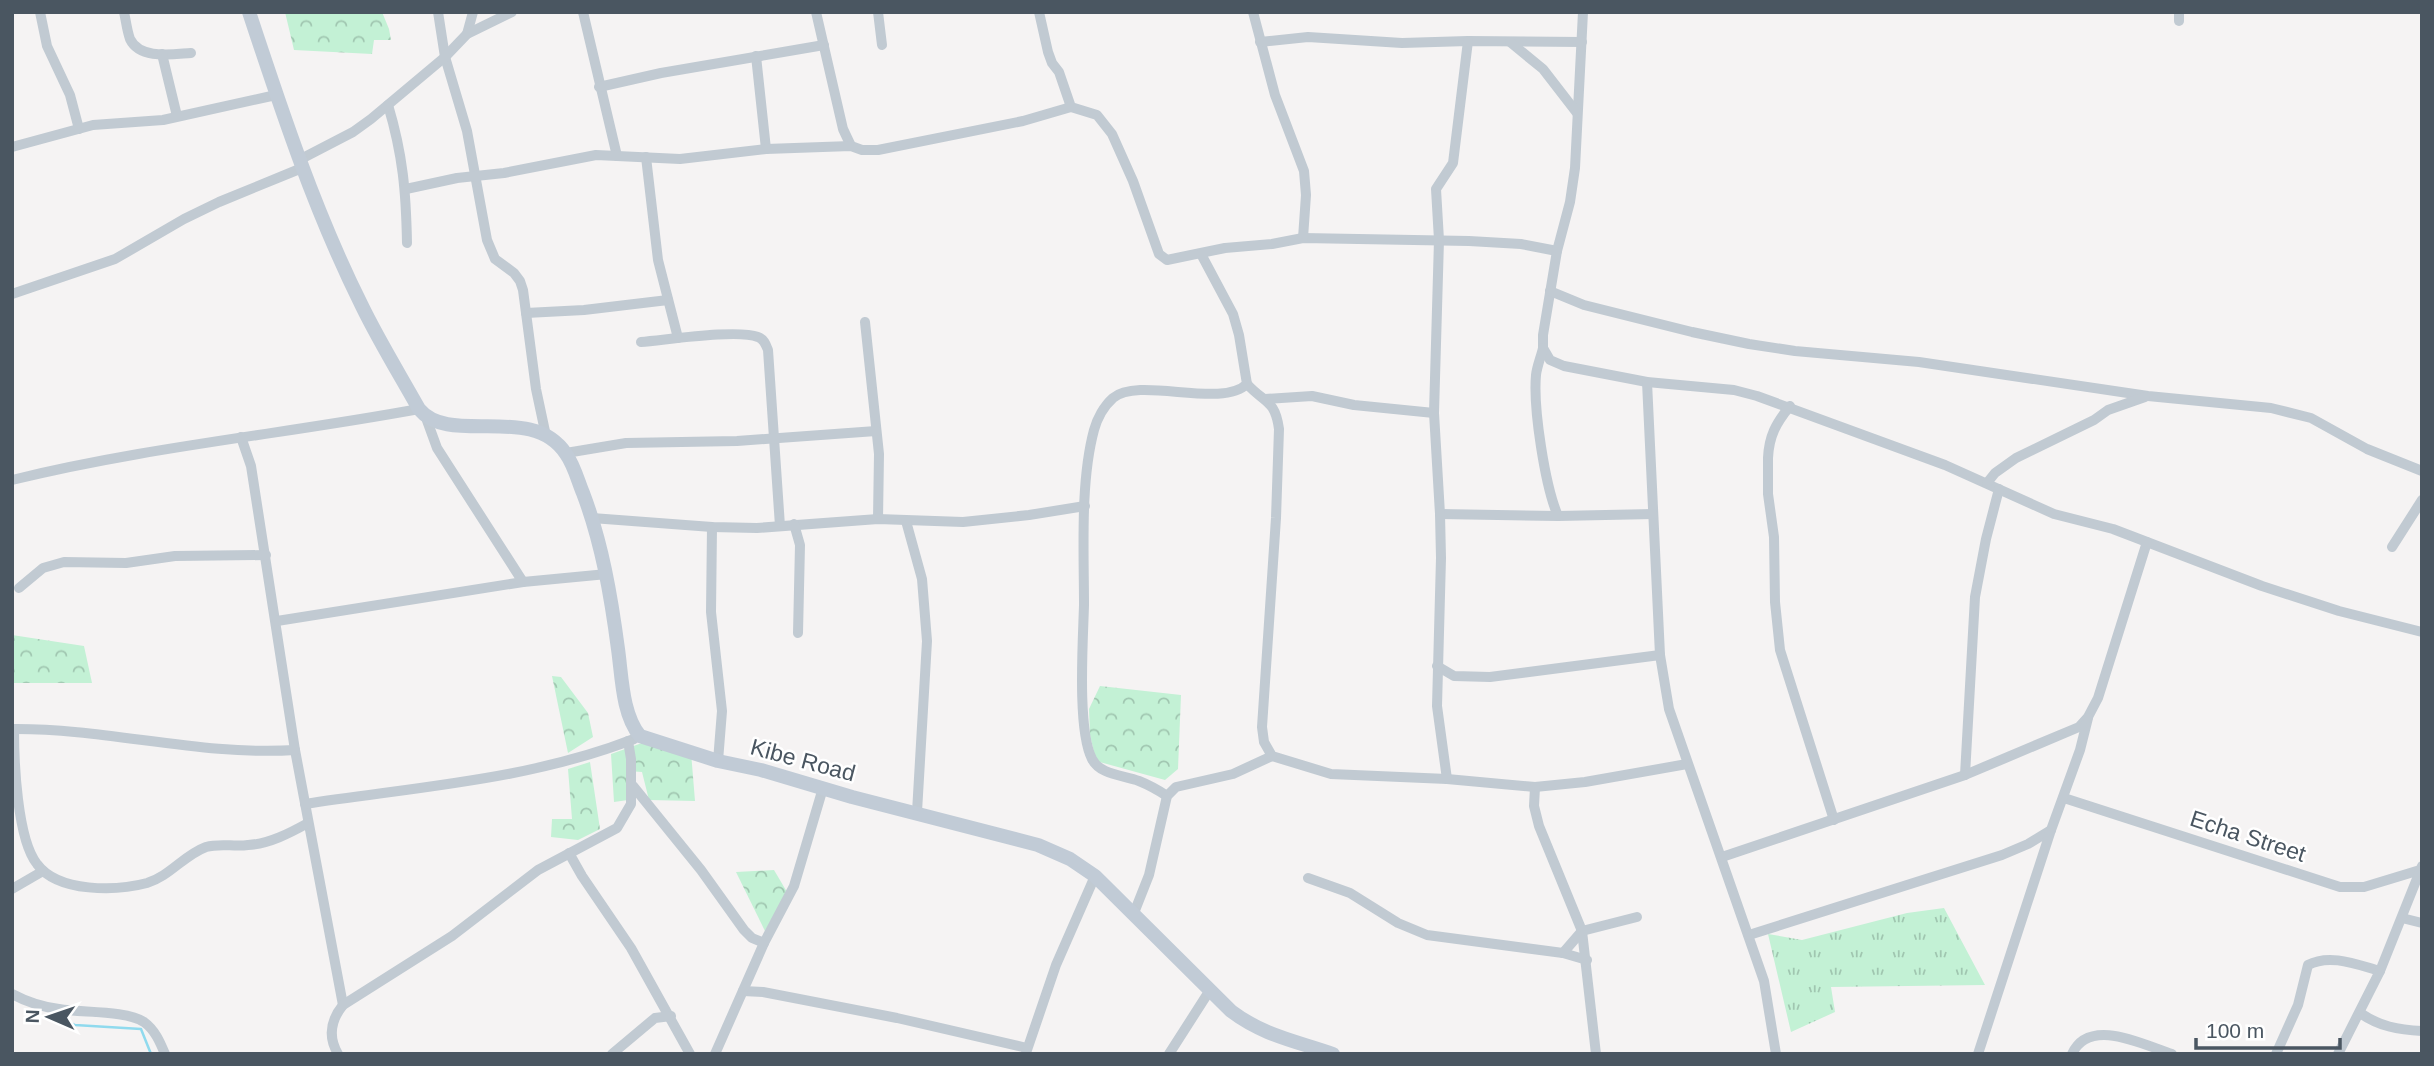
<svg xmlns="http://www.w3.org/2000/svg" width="2434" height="1066" font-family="Helvetica,sans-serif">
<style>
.grass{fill:url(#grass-tufts)}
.forest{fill:url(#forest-crowns)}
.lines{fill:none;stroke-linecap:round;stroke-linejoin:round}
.stream{stroke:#90daee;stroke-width:2.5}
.street{stroke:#c1cad2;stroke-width:10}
.secondary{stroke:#c1cbd6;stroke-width:14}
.labels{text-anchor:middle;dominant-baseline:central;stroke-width:5;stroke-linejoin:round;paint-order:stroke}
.street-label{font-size:23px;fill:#4a5661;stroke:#fff}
</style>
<defs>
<pattern id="grass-tufts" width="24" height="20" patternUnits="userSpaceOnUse" patternTransform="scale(1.75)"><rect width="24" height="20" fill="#c3f1d5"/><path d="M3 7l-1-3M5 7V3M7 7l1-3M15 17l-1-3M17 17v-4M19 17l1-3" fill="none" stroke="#a0c6b0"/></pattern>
<pattern id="forest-crowns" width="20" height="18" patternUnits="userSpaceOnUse" patternTransform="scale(1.75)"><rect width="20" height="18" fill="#c3f1d5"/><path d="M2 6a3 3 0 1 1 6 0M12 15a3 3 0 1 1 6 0" fill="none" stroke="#a0c6b0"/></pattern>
</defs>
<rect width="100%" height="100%" fill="#f5f3f3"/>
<polygon class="grass" points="1944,908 1985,985 1831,987 1835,1012 1791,1032 1768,934 1802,940 1907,913"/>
<g class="forest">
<polygon points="285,12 382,12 389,29 391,40 374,40 372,54 294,50"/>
<polygon points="12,635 84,646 92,683 12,683"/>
<polygon points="552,676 561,677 588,713 593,737 568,753"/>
<polygon points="1100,686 1181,695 1178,769 1165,780 1096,761 1090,735 1089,709"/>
<polygon points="642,743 691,752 695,801 649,800 642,772 627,771 628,800 614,802 611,754"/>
<polygon points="590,762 600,829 578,840 551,837 552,819 572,819 568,769"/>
<polygon points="774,870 787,892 765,931 736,872"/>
</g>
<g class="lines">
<polyline class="stream" points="52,1013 75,1025 141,1029 151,1054"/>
<g class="street">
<polyline points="40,12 47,46 70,95 79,129"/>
<path d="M 124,12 C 126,21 127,31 130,39 C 140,60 173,54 191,53"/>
<polyline points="438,12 445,57 467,131 487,240 495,259 514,273 520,281 523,290 536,389 546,436"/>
<polyline points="583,12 617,156"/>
<polyline points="816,12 843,129 851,146"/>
<polyline points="878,12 882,45"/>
<polyline points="1039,12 1048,52 1052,63 1059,72 1071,107 1097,115 1112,134 1133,181 1159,254 1167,260 1225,248 1272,244 1303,238 1469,241 1521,244 1557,251"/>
<polyline points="1253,12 1275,95 1304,171 1306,195 1303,238"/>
<polyline points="1583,12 1575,168 1570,202 1557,251 1543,335 1543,348 1550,360 1564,366 1647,382 1734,390 1757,396 1945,465 2054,514 2113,529 2262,586 2339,611 2422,632"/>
<polyline points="2179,12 2179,21"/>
<polyline points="467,34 473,12"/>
<polyline points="1260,42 1308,37 1402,43 1468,41 1582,42"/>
<polyline points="1510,42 1543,69 1577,113"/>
<polyline points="162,54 177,116"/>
<polyline points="756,56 766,149"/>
<polyline points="599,87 661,73 824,45"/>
<path d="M 388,105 C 403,155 406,192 407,243"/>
<polyline points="12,147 93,125 163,120 276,95"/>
<polyline points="646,157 658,260 678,338"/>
<polyline points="299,160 353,132 371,119 445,57 467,34 512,12"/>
<polyline points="406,189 457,178 504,173 596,155 680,159 766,149 851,146 862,150 878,150 1023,121 1071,107"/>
<polyline points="1550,291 1584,305 1692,332 1749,344 1795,351 1919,362 2148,396 2271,408 2311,418 2367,449 2422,471"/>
<polyline points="12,294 115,259 184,219 219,202 302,168"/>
<polyline points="526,313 584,310 668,300"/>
<polyline points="865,322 879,454 878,519"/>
<path d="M 641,342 C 667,340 737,329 758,337 C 764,339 766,345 768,350 L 780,526"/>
<path d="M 1543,348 C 1541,357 1537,366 1536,375 C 1533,408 1545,486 1558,516"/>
<polyline points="1647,382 1660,655 1669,709 1764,981 1776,1054"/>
<path d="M 1247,384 C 1264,403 1275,399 1279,429 L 1276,518 L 1262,727 L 1264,742 L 1272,756 L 1331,774 L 1447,779 L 1535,787 L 1585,782 L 1687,764"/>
<polyline points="1265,399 1312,396 1354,405 1434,413"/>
<path d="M 1790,406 C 1776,423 1769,436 1768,458 L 1768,494 L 1774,537 L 1775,602 L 1780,650 L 1834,820"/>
<polyline points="425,415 437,448 523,582"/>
<polyline points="241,437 251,466 295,750 343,1005"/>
<polyline points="566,453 626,443 737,441 876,431"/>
<path d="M 12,480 C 146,447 284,434 419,409"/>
<polyline points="1987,483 1995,473 2016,458 2094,420 2108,410 2145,397"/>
<polyline points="1440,514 1558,516 1653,514"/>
<polyline points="592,518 712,527 757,528 878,519 963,522 1029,515 1085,506"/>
<polyline points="906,521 922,579 927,641 917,812"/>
<polyline points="794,524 800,545 798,633"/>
<polyline points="712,527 711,612 722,711 718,761"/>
<polyline points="2392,547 2422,500"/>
<polyline points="19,588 43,568 64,562 126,563 175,556 266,555"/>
<polyline points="277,621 523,582 607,574"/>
<polyline points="1437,666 1454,676 1490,677 1660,655"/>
<path d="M 12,729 C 107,728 200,756 295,750"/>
<path d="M 14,729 C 14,761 17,839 37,864 C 58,893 117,891 147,883 C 170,876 184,855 206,847 C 220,843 234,847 248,845 C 269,844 290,833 308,823"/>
<polyline points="1965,775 1975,597 1986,539 1999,489"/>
<polyline points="1447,779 1437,706 1441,558 1440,514 1434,413 1439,240 1436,189 1453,163 1468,41"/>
<polyline points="633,786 701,870 744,930 752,938 764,943"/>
<polyline points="1535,787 1534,806 1539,826 1582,931 1596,1054"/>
<path d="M 1167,796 C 1158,790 1149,785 1139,781 C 1123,775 1100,775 1092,759 C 1077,730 1083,641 1084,605 C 1084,552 1080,482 1094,430 C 1097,419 1104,406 1113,398 C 1139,376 1221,409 1247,384 L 1239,335 L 1233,314 L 1201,254"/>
<polyline points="2064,798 2340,887 2364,887 2420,870"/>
<path d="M 305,804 C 415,787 529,780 634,739"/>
<polyline points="569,853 582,876 631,948 690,1054"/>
<polyline points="1722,857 1965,775 2079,727 2088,717 2098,698 2147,542"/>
<polyline points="1308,878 1350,893 1398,923 1427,935 1563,953 1587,960"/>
<polyline points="12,889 43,871"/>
<polyline points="1134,913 1149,875 1167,796 1176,787 1233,774 1272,756"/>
<polyline points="2402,918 2422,923"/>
<polyline points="1749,935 2002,855 2028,844 2051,830"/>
<polyline points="1563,953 1582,931 1637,917"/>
<polyline points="743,991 763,992 897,1018 1027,1048"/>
<path d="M 12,994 C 27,1002 42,1007 59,1009 C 81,1013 126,1010 144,1022 C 155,1030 160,1042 165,1054"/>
<path d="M 2360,1013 C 2379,1026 2398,1030 2422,1031"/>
<polyline points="1026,1053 1056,965 1095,876"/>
<path d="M 338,1054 C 328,1037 330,1021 343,1005 L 452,936 L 538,870 L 617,828 L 631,804 L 631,759 L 628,741"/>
<polyline points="612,1054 655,1018 671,1016"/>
<polyline points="715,1054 764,943 794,886 823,788"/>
<polyline points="1169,1054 1210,990"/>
<polyline points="1978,1054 2051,830 2080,750 2088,718"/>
<path d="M 2072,1054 C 2089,1016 2144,1045 2172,1054"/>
<path d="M 2276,1054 L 2298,1005 L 2308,965 C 2330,953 2358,965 2380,971"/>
<polyline points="2338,1054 2380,971 2422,866"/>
</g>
<path class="secondary" d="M 249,12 C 282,112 315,212 362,306 C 379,341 400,375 419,409 C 450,447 532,402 566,454 C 574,465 578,481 583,493 C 602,543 611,596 618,649 C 622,677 622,714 640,736 L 718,761 L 761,770 L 852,797 L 1038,845 L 1070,859 L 1095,876 L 1231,1011 C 1264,1036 1296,1041 1333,1054"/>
</g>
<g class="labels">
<g class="street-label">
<text transform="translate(803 760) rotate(15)">Kibe Road</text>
<text transform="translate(2248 836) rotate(18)">Echa Street</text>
</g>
</g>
<rect width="2434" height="1066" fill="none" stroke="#4a5661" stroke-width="28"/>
<g transform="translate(49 1017) rotate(272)" stroke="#ffffff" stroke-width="5" paint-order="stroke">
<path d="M0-5L12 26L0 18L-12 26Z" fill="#4a5661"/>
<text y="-10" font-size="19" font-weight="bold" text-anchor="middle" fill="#4a5661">N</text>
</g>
<path d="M2196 1038v10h144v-10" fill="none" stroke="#4a5661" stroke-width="3.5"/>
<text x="2206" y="1038" font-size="21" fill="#4a5661" stroke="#ffffff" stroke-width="5" paint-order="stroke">100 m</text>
</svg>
